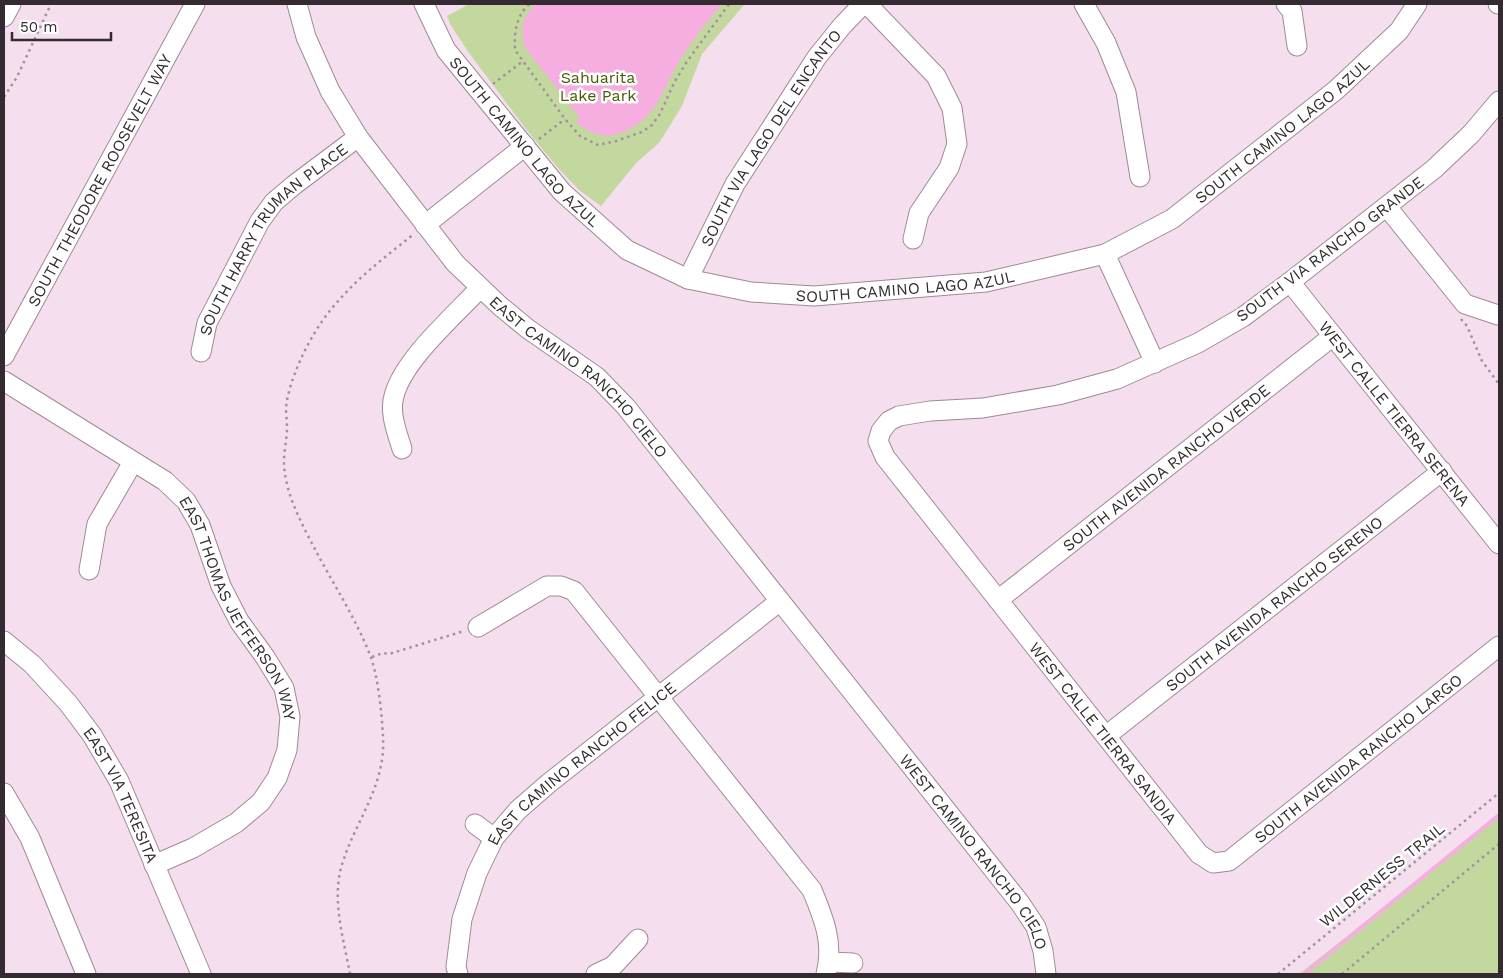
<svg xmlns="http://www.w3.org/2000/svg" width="1503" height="978" font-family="'Work Sans',sans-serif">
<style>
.green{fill:#c3d89e}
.water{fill:#f6aee1}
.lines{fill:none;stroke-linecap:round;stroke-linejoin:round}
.stream{stroke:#f6aee1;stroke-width:4}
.minor-casing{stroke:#9e8a97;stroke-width:21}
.path{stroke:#a1919c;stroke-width:2.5;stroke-dasharray:2.5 4;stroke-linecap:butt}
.minor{stroke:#fff;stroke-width:19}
.labels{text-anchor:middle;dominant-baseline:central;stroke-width:5;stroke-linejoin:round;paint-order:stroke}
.park-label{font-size:16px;fill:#465c04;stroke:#fff}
.street-label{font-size:16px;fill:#332b31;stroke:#fff}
</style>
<rect width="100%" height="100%" fill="#f5dfee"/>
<g class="green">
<polygon points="469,4 745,4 702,54 682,106 659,143 637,162 601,206 579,190 559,169 529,133 469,53 450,24 447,16"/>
<polygon points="1499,817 1499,974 1299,974"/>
</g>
<path class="water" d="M 536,4 L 722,4 C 708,21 694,38 682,57 C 661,88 659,121 618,134 C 602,139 587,132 576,121 L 580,118 L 526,49 C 520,31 521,18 536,4 Z"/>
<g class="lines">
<polyline class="stream" points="1304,974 1499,815"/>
<g class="minor-casing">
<g id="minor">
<path id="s1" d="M 297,4 L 306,37 L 330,91 L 358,137 L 455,263 L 500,306 L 528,329 L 597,377 L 626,407 L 1020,903 L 1036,927 L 1043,951 L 1046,974"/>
<path id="s2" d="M 424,4 L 446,50 L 562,192 L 627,250 L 688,279 L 751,292 L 814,296 L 986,282 L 1105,254 L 1172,219 L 1336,90 L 1399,31 L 1417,4"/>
<polyline points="867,4 936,76 952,108 957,144 949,168 919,213 913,239"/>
<polyline points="1084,4 1106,43 1126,92 1140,177"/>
<polyline points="1286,4 1292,11 1297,46"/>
<polyline points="1498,4 1499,4"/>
<polyline points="4,17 11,4"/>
<path id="s3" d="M 1499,101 L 1471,134 L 1434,169 L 1290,282 L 1243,317 L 1198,343 L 1117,379 L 1058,395 L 983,408 L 930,411 L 899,416 L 889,421 L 881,431 L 878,441 L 885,457 L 1199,854 L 1213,863 L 1229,861 L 1499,646"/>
<polyline points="1387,207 1465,304 1498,315"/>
<polyline points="425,225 525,146"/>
<polyline points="1105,254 1155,363"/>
<path id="s4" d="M 688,279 L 735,184 L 817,57 L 842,26 L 863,4"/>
<path id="s5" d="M 1290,282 L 1499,544"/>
<path id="s6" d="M 201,352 L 207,323 L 260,221 L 274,202 L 294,185 L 358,137"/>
<path id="s7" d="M 4,356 L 195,4"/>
<path id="s8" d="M 4,381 L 165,481 L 186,501 L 200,525 L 221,586 L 239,621 L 265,657 L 284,688 L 290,717 L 287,750 L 277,778 L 261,802 L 236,823 L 193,848 L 154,865"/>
<path d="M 402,449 C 397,432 389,413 394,396 C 403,360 454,316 480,288"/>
<polyline points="89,570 97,524 133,462"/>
<path id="s9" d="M 998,600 L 1333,336"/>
<path d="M 478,627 L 547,586 L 561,586 L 574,591 L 812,890 C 824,919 834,943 826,974"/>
<path id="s10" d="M 4,641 L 32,664 L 68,703 L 92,735 L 119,781 L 201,974"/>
<path id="s11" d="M 1106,736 L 1442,471"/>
<polyline points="4,793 30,838 86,974"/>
<polyline points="475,824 494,838"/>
<polyline points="829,962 853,963"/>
<path id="s12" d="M 458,974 L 456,967 L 462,919 L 477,873 L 494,838 L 518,810 L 549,783 L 780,601"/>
<polyline points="596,974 613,966 638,939"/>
</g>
</g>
<g class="path">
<path d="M 529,4 C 516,17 514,32 515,50 L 565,119 L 580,136 L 598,145 L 616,141 L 642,132 L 652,125 L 660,114 L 674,83 L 686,63 L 729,4"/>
<polyline points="493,84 523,61"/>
<polyline points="4,97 17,77 51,4"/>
<polyline points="539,139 565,119"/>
<polyline points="1461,319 1467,326 1482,361 1499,384"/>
<polyline points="372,657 383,653 389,654 464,631"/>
<path d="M 350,974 C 344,941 332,902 341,868 C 354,822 386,787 383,737 C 382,715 378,675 370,655 C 356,619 335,587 317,553 C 303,526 284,493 284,461 C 284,450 287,439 287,428 C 287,419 285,409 287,400 C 294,366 316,324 340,299 C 362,274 389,254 414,234"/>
<polyline points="1278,974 1499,793"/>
<polyline points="1342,974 1499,844"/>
</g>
<use href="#minor" class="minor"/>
</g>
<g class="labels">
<g class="park-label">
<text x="598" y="77">Sahuarita<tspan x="598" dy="18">Lake Park</tspan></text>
</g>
<g class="street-label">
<text stroke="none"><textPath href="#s2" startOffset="1028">SOUTH CAMINO LAGO AZUL</textPath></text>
<text stroke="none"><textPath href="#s4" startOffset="164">SOUTH VIA LAGO DEL ENCANTO</textPath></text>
<text stroke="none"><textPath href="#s2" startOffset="172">SOUTH CAMINO LAGO AZUL</textPath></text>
<text stroke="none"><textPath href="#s7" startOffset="200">SOUTH THEODORE ROOSEVELT WAY</textPath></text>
<text stroke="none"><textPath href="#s6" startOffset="138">SOUTH HARRY TRUMAN PLACE</textPath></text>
<text transform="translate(1330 249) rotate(-37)">SOUTH VIA RANCHO GRANDE</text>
<text stroke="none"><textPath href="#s2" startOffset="608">SOUTH CAMINO LAGO AZUL</textPath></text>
<text stroke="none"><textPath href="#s1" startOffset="475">EAST CAMINO RANCHO CIELO</textPath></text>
<text stroke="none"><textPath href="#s5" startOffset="168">WEST CALLE TIERRA SERENA</textPath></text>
<text stroke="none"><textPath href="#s9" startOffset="214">SOUTH AVENIDA RANCHO VERDE</textPath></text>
<text stroke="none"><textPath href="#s11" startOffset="214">SOUTH AVENIDA RANCHO SERENO</textPath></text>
<text stroke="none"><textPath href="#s8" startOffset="339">EAST THOMAS JEFFERSON WAY</textPath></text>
<text stroke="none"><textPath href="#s3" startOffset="1102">WEST CALLE TIERRA SANDIA</textPath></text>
<text stroke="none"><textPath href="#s3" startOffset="1454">SOUTH AVENIDA RANCHO LARGO</textPath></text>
<text stroke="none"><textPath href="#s12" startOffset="258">EAST CAMINO RANCHO FELICE</textPath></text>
<text stroke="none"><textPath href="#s10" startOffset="196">EAST VIA TERESITA</textPath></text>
<text stroke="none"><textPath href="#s1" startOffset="1096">WEST CAMINO RANCHO CIELO</textPath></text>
<text transform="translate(1382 875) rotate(-39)">WILDERNESS TRAIL</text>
</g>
</g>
<rect width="1503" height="978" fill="none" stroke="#332b31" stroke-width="10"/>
<path d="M12 32v8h99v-8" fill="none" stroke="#332b31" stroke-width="2.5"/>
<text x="20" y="32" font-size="15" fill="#332b31" stroke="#ffffff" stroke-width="4" paint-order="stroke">50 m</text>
</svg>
